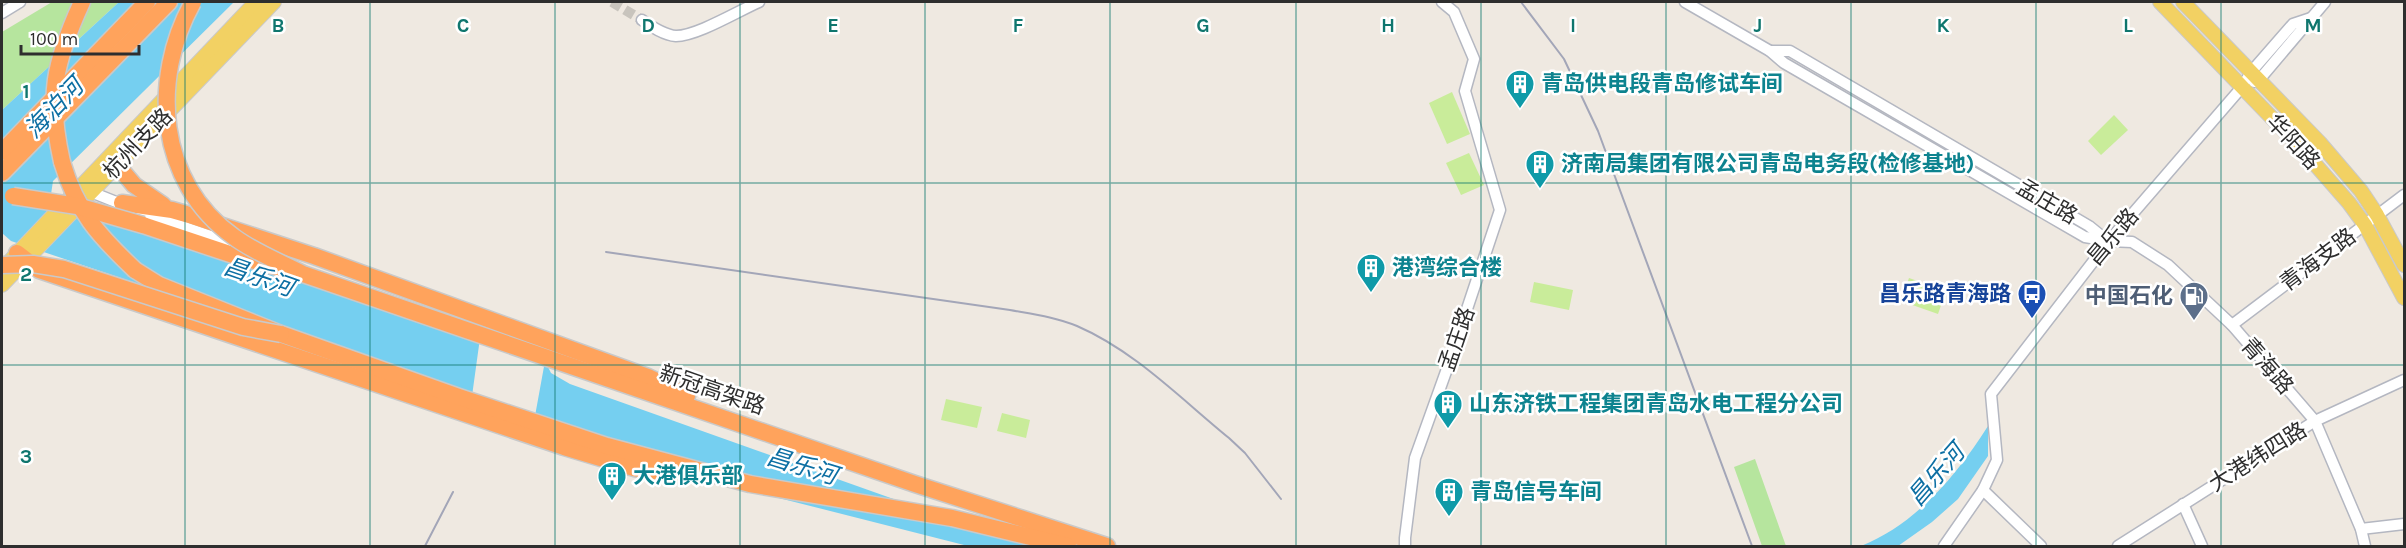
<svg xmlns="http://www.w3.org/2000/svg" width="2406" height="548" font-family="Karla,'Noto Sans SC',sans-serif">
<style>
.green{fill:#b6e59e}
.pitch{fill:#c9ec9a}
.water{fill:#75cff0}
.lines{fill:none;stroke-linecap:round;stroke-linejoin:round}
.minor-tunnel{stroke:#c8c4bd;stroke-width:10;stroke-dasharray:10 5;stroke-linecap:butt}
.minor-casing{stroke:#b4b7c1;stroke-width:13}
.major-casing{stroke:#c9c9c9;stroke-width:16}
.highway-casing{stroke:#c9c9c9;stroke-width:19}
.minor{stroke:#fff;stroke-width:10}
.major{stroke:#f2d163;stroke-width:14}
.highway{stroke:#ffa35c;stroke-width:16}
.rail{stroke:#a3a6b8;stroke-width:2}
.highway-bridge-casing{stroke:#c9c9c9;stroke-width:19;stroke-linecap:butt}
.highway-bridge{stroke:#ffa35c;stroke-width:16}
.grid{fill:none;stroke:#0f766e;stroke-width:1.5;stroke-opacity:0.55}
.labels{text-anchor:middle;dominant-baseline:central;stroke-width:5;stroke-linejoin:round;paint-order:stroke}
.culture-label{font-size:22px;font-weight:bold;fill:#0d838f;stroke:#fff;text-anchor:start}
.street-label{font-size:22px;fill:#2e2e2e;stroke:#fff}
.transit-label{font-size:22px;font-weight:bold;fill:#164399;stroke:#fff;text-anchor:end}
.service-label{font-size:22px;font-weight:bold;fill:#4e5e75;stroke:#fff;text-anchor:end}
.water-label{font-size:24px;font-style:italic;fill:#0d6fa3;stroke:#fff}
.grid-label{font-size:20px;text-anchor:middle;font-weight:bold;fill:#0f766e;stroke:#fff;stroke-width:5;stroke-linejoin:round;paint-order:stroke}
</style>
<rect width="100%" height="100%" fill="#efe9e1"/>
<g class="green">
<polygon points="52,2 119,2 2,110 2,32"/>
<polygon points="1755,459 1782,535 1786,546 1762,546 1734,467"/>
</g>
<g class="pitch">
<polygon points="1452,92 1470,134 1447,144 1429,103"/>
<polygon points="2114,115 2128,130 2101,155 2088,141"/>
<polygon points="1469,153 1484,185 1461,195 1446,163"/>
<polygon points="1909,278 1946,291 1938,314 1901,301"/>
<polygon points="1534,282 1573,290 1569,310 1530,302"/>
<polygon points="946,399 982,407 977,428 941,420"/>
<polygon points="1002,413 1030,420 1026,438 997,431"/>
</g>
<g class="water">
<polygon points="119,2 234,2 53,181 50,201 480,338 472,396 11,241 2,233 2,110"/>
<polygon points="545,361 551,373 570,384 902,502 1077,546 968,546 720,483 535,416"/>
<path d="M 1988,426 L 1988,456 L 1958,499 L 1932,522 L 1898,546 L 1861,546 C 1916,524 1957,475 1988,426 Z"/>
</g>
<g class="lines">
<polyline class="minor-tunnel" points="612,2 642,20"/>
<g class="minor-casing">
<g id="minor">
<polyline points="1685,2 1770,51 1784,63 2085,237 2109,241 2132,242 2168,265 2232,325 2315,421 2361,529 2365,546"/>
<polyline points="2,13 20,2"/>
<path d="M 642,20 C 652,27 664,35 676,36 C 697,36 738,11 759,2"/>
<polyline points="1770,51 1790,51 2089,226 2105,239"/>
<polyline points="2254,82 2259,80 2325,2"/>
<polyline points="87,187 91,192 136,210 239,246"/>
<polyline points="2232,325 2404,195"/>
<polyline points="1983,490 2041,546"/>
<polyline points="2183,504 2202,546"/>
<polyline points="2361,529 2404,524"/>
<polyline points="1405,546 1405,538 1415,458 1448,366 1500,210 1465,91 1474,59 1454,12 1442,2"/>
<polyline points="1944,546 1983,490 1997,460 1991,394 2109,241 2242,87 2251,72 2293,24 2311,18"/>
<polyline points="2118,546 2315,421 2404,380"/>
</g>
</g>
<g class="major-casing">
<g id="major">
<polyline points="2160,2 2300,147 2349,203 2365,225 2404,298"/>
<polyline points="2183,2 2320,143 2361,191 2377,215 2404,265"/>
<polyline points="11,260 256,2"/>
<polyline points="2,285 274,2"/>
</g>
</g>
<g class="highway-casing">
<g id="highway">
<polyline points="2,152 147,2"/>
<path d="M 62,162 C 47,96 54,63 82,2"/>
<polyline points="117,165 134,185 163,205"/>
<polyline points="2,173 169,2"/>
<polyline points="122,203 172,210 186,214 314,256 648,377 687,396"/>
<polyline points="143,225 233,255 303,274 915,484 1107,546"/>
<polyline points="17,253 39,270 564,447 634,468 680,475"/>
<polyline points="135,270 159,285 281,334 459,397 607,446 750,484 952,518 1068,546"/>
</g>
</g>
<use href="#minor" class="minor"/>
<use href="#major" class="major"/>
<use href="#highway" class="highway"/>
<g class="rail">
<polyline points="1521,2 1564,59 1598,131 1752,546"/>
<path d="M 606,252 L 1010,310 C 1032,314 1056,317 1077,326 C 1135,351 1181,399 1229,438 L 1245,453 L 1281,499"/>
<polyline points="425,546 453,492"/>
</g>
<g class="highway-bridge-casing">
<g id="highway-bridge">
<path d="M 193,2 C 150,79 157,182 234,237 C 254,252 280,262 303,274"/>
<path d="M 62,162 C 77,212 98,235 135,270"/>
<polyline points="13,196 77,206 143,225"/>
<polyline points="2,265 33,264 64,269 243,327 281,334"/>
</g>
</g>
<use href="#highway-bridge" class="highway-bridge"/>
</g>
<path class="grid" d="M 185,2 L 185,546M 370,2 L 370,546M 555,2 L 555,546M 740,2 L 740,546M 925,2 L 925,546M 1110,2 L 1110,546M 1296,2 L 1296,546M 1481,2 L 1481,546M 1666,2 L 1666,546M 1851,2 L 1851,546M 2036,2 L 2036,546M 2221,2 L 2221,546M 2,183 L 2404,183M 2,365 L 2404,365"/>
<defs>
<g id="building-pin" transform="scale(1.5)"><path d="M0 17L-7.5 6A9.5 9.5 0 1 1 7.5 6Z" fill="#0f9aa8" stroke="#fff"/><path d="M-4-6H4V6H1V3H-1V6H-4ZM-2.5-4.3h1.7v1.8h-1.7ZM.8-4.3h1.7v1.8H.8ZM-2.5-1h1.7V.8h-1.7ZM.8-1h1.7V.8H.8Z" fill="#fff"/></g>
<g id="bus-pin" transform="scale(1.5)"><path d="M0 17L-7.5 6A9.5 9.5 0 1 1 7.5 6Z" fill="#1a4fb4" stroke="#fff"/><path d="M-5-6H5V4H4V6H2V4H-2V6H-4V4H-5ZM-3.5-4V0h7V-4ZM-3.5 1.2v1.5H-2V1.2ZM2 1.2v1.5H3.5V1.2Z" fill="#fff"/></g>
<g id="fuel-pin" transform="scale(1.5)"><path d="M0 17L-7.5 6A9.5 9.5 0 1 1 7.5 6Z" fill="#5c6f8a" stroke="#fff"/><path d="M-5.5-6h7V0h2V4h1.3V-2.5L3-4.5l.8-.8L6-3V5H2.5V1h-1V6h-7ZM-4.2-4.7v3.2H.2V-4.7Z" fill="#fff"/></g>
</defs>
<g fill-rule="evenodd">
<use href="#building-pin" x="1520" y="84"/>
<use href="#building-pin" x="1540" y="164"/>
<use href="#building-pin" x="1371" y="268"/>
<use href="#bus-pin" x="2032" y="294"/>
<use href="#fuel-pin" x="2194" y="296"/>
<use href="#building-pin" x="1448" y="404"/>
<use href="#building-pin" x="612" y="476"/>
<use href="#building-pin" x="1449" y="492"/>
</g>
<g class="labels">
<g class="culture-label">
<text x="1541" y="84">青岛供电段青岛修试车间</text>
<text x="1561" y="164">济南局集团有限公司青岛电务段(检修基地)</text>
<text x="1392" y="268">港湾综合楼</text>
<text x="1469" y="404">山东济铁工程集团青岛水电工程分公司</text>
<text x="633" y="476">大港俱乐部</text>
<text x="1470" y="492">青岛信号车间</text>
</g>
<g class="street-label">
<text transform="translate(2293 142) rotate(47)">华阳路</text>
<text transform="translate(138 144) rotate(-46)">杭州支路</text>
<text transform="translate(2047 202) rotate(30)">孟庄路</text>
<text transform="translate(2113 237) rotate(-50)">昌乐路</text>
<text transform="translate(2318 260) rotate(-37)">青海支路</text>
<text transform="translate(1457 339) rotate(-71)">孟庄路</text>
<text transform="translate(2267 366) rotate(49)">青海路</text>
<text transform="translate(712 390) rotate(19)">新冠高架路</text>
<text transform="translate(2258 457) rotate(-32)">大港纬四路</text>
</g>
<g class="transit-label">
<text x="2011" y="294">昌乐路青海路</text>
</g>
<g class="service-label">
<text x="2173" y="296">中国石化</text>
</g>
<g class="water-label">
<text transform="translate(54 108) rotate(-46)">海泊河</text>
<text transform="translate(259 277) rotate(19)">昌乐河</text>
<text transform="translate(802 466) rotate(17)">昌乐河</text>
<text transform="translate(1936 475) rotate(-49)">昌乐河</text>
</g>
</g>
<g class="grid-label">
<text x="278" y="32">B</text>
<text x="463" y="32">C</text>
<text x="648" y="32">D</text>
<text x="833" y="32">E</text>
<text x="1018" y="32">F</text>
<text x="1203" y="32">G</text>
<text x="1388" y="32">H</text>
<text x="1573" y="32">I</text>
<text x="1758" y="32">J</text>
<text x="1943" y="32">K</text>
<text x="2128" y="32">L</text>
<text x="2313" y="32">M</text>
<text x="26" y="98">1</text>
<text x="26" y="281">2</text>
<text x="26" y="463">3</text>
</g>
<rect width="2406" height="548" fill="none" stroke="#2e2e2e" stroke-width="6"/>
<path d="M21 45v9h118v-9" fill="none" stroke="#2e2e2e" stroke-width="3"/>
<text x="30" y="45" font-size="18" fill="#2e2e2e" stroke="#ffffff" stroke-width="4.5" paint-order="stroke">100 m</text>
</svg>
